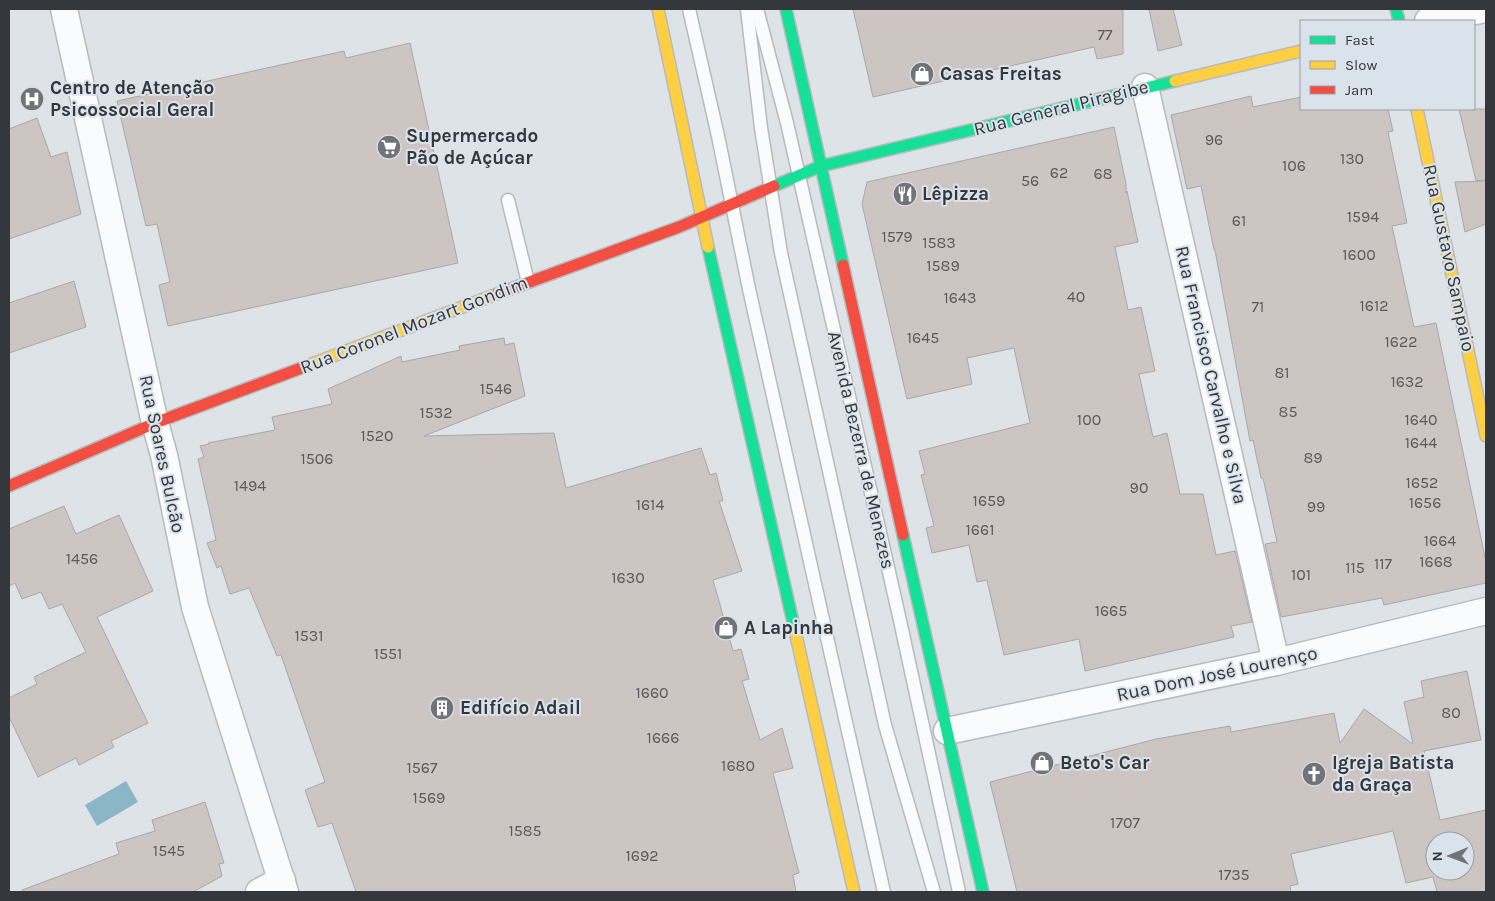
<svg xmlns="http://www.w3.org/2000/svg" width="1495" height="901" font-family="Karla,sans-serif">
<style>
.water{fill:#8bb6c6}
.building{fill:#ccc5c1;stroke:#a8a8a9;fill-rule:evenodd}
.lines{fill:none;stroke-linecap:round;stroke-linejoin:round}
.lane-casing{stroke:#b7babe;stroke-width:15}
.street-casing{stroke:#b7babe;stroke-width:29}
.fast-casing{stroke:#b7babe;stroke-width:14}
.slow-casing{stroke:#b7babe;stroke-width:14}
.jam-casing{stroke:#b7babe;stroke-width:14}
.lane{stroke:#fafbfc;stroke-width:12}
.street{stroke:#fafbfc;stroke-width:26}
.fast{stroke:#16e098;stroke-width:11}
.slow{stroke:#ffcf43;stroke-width:11}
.jam{stroke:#f24e42;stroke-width:11}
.labels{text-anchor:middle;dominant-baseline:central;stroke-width:4;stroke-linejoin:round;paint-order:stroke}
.number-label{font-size:16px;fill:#5a5a5c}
.poi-label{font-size:19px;font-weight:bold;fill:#34373b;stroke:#dae3ec;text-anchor:start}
.street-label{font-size:19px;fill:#34373b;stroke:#dae3ec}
</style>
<rect width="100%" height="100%" fill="#dee3e8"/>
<polygon class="water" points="126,781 138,802 97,826 85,805"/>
<g class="building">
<polygon points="853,9 1123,9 1123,54 1097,59 1094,47 873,97"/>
<polygon points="1149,9 1173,9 1182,45 1158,51"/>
<polygon points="410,43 458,263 168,326 159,285 170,282 157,224 146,226 117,101 344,51 346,58"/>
<polygon points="1251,96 1253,107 1301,97 1301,109 1388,109 1393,131 1388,132 1407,223 1392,226 1414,327 1436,323 1486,562 1486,583 1384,605 1382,598 1281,617 1265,544 1277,542 1263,478 1261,478 1253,440 1250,441 1215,250 1214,250 1201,186 1187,189 1171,115"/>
<polygon points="1459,109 1486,109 1486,180 1476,181"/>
<polygon points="37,118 51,157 67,152 81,214 9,239 9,129"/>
<polygon points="1114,127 1126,184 1126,193 1127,191 1138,242 1115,247 1128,310 1141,307 1155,371 1139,374 1153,437 1167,433 1180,494 1203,494 1216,555 1235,551 1252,622 1231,626 1234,637 1085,671 1079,639 1004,655 987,580 977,582 969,545 932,553 926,528 934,526 921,475 925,474 919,451 1030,423 1014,348 967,358 972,384 907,399 862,204 867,182"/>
<polygon points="1486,181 1486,224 1465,232 1455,182"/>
<polygon points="74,281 86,327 9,353 9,303"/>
<polygon points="504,338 505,345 514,343 525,396 424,436 554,433 566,488 701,448 710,475 716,473 723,501 719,501 742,571 713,580 733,651 741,649 749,679 742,681 760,740 782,728 793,768 773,773 799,873 793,875 796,892 356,892 332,823 318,827 305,790 325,782 281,655 277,656 249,588 230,594 221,566 217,568 207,543 216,540 198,459 204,457 200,446 209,444 208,443 275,430 272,417 332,404 328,389 401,356 402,362 460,350 459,346"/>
<polygon points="64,506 76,534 119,515 153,591 97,617 148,723 111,741 114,747 79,765 76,758 38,777 9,717 9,698 37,684 34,677 86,652 62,604 49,609 41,592 22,599 15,583 9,586 9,529"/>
<path d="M 1467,671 L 1481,740 L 1424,751 L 1440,820 L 1486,810 L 1486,892 L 1437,892 L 1433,877 L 1406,883 L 1393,831 L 1291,854 L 1298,884 L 1290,886 L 1291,892 L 1017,892 L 990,782 L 1156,739 L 1230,726 L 1231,732 L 1334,713 L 1340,743 L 1364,709 L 1413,744 L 1404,702 L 1424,697 L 1421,681 ZM 1435,841 L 1465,841 L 1465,871 L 1435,871 Z"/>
<polygon points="205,802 224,863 219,864 222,876 193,892 23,892 22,890 119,854 116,843 155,831 152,820"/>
</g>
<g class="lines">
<g class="lane-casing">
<g id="lane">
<polyline points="689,9 718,136 749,289 884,892"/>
<polyline points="747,9 761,128 781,253 885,725 934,892"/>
<polyline points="757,9 787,123 899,616 959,892"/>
<polyline points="508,200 528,282"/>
</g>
</g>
<g class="street-casing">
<g id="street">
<polyline points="64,9 155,423 164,455 195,607 285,892"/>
<polyline points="1428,21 1485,9"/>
<polyline points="1145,87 1276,662"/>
<polyline points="947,731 1276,662 1486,611"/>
<polyline points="259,892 282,880"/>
</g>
</g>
<g class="fast-casing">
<g id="fast">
<polyline points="786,9 843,265"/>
<polyline points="1396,9 1399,21"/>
<polyline points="774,186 821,166 1175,81"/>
<polyline points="708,247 795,631"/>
<polyline points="903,535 983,892"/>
</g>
</g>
<g class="slow-casing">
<g id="slow">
<polyline points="658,9 708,247"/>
<polyline points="1175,81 1301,51"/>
<polyline points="1417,109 1486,436"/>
<polyline points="304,367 497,294"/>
<polyline points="795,631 854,892"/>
</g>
</g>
<g class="jam-casing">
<g id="jam">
<polyline points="843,265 903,535"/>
<polyline points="497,294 679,227 774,186"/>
<polyline points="9,486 155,423 304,367"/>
</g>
</g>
<use href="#lane" class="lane"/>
<use href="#street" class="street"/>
<use href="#fast" class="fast"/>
<use href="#slow" class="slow"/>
<use href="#jam" class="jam"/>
</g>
<defs>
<g id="shop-disc" transform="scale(1.25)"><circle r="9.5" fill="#707378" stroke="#dae3ec"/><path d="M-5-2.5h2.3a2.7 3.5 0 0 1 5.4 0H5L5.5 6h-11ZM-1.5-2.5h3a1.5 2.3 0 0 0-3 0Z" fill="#fff"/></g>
<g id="hospital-disc" transform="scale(1.25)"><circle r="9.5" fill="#707378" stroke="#dae3ec"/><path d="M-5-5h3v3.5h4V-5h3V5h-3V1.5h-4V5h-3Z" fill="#fff"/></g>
<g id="supermarket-disc" transform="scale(1.25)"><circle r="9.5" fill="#707378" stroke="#dae3ec"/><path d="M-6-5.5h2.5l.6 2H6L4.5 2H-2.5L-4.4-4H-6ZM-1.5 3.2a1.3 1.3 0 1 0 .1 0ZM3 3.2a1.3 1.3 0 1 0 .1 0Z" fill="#fff"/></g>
<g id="restaurant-disc" transform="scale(1.25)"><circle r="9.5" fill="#707378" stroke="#dae3ec"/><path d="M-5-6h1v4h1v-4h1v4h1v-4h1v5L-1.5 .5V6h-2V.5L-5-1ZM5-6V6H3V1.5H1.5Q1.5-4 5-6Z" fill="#fff"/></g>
<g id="building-disc" transform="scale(1.25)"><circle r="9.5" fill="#707378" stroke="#dae3ec"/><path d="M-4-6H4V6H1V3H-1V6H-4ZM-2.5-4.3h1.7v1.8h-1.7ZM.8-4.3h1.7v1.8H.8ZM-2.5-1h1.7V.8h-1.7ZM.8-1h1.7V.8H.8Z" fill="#fff"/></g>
<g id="church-disc" transform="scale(1.25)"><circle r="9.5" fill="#707378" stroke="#dae3ec"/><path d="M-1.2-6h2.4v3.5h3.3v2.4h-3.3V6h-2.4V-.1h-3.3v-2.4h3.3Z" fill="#fff"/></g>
</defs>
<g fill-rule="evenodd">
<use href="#shop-disc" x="922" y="74"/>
<use href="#hospital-disc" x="32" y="99"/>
<use href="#supermarket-disc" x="389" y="147"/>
<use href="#restaurant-disc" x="905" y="194"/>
<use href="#shop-disc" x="726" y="628"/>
<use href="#building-disc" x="442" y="708"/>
<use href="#shop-disc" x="1042" y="763"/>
<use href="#church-disc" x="1314" y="774"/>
</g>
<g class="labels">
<g class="number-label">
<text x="1105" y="34">77</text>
<text x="1214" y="139">96</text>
<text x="1352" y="158">130</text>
<text x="1294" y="165">106</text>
<text x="1059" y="172">62</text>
<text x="1103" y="173">68</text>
<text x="1030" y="180">56</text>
<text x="1363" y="216">1594</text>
<text x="1239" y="220">61</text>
<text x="897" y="236">1579</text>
<text x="939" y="242">1583</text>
<text x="1359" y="254">1600</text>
<text x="943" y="265">1589</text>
<text x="1076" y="296">40</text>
<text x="960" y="297">1643</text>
<text x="1374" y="305">1612</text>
<text x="1258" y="306">71</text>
<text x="923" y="337">1645</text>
<text x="1401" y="341">1622</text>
<text x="1282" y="372">81</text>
<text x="1407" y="381">1632</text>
<text x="496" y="388">1546</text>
<text x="1288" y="411">85</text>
<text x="436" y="412">1532</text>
<text x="1089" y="419">100</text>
<text x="1421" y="419">1640</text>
<text x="377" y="435">1520</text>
<text x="1421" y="442">1644</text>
<text x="1313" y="457">89</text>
<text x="317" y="458">1506</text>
<text x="1422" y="482">1652</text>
<text x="250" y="485">1494</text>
<text x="1139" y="487">90</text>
<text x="989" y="500">1659</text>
<text x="1425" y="502">1656</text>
<text x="650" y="504">1614</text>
<text x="1316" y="506">99</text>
<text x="980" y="529">1661</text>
<text x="1440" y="540">1664</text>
<text x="82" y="558">1456</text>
<text x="1436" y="561">1668</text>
<text x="1383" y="563">117</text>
<text x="1355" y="567">115</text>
<text x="1301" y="574">101</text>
<text x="628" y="577">1630</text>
<text x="1111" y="610">1665</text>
<text x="309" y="635">1531</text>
<text x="388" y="653">1551</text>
<text x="652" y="692">1660</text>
<text x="1451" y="712">80</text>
<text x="663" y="737">1666</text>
<text x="738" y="765">1680</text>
<text x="422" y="767">1567</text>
<text x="429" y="797">1569</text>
<text x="1125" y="822">1707</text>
<text x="525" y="830">1585</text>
<text x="169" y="850">1545</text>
<text x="642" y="855">1692</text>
<text x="1234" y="874">1735</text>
</g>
<g class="poi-label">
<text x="940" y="74">Casas Freitas</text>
<text x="50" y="88">Centro de Atenção<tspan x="50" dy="22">Psicossocial Geral</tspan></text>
<text x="406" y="136">Supermercado<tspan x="406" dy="22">Pão de Açúcar</tspan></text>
<text x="922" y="194">Lêpizza</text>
<text x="744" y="628">A Lapinha</text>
<text x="460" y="708">Edifício Adail</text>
<text x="1060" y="763">Beto's Car</text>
<text x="1332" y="763">Igreja Batista<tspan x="1332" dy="22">da Graça</tspan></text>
</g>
<g class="street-label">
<text transform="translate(1061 108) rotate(-14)">Rua General Piragibe</text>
<text transform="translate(1449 258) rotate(78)">Rua Gustavo Sampaio</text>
<text transform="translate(414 325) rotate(-21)">Rua Coronel Mozart Gondim</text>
<text transform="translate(1211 375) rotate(77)">Rua Francisco Carvalho e Silva</text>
<text transform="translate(861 450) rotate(77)">Avenida Bezerra de Menezes</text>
<text transform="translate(162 454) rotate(78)">Rua Soares Bulcão</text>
<text transform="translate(1217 674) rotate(-12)">Rua Dom José Lourenço</text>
</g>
</g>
<rect width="1495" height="901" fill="none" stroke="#34373b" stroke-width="20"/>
<rect x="1300" y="20" width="175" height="90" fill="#dae3ec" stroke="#989ea5"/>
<rect x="1310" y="36" width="25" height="8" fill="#16e098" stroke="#989ea5"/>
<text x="1345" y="45" font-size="15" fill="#34373b">Fast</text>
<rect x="1310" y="61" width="25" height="8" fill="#ffcf43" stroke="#989ea5"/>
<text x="1345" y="70" font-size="15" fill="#34373b">Slow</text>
<rect x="1310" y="86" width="25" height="8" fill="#f24e42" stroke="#989ea5"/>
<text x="1345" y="95" font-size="15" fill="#34373b">Jam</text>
<g transform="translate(1450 856) rotate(269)"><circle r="24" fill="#dae3ec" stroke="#989ea5"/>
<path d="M0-4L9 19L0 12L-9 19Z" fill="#707378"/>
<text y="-8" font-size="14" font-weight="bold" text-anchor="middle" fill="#34373b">N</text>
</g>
</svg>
